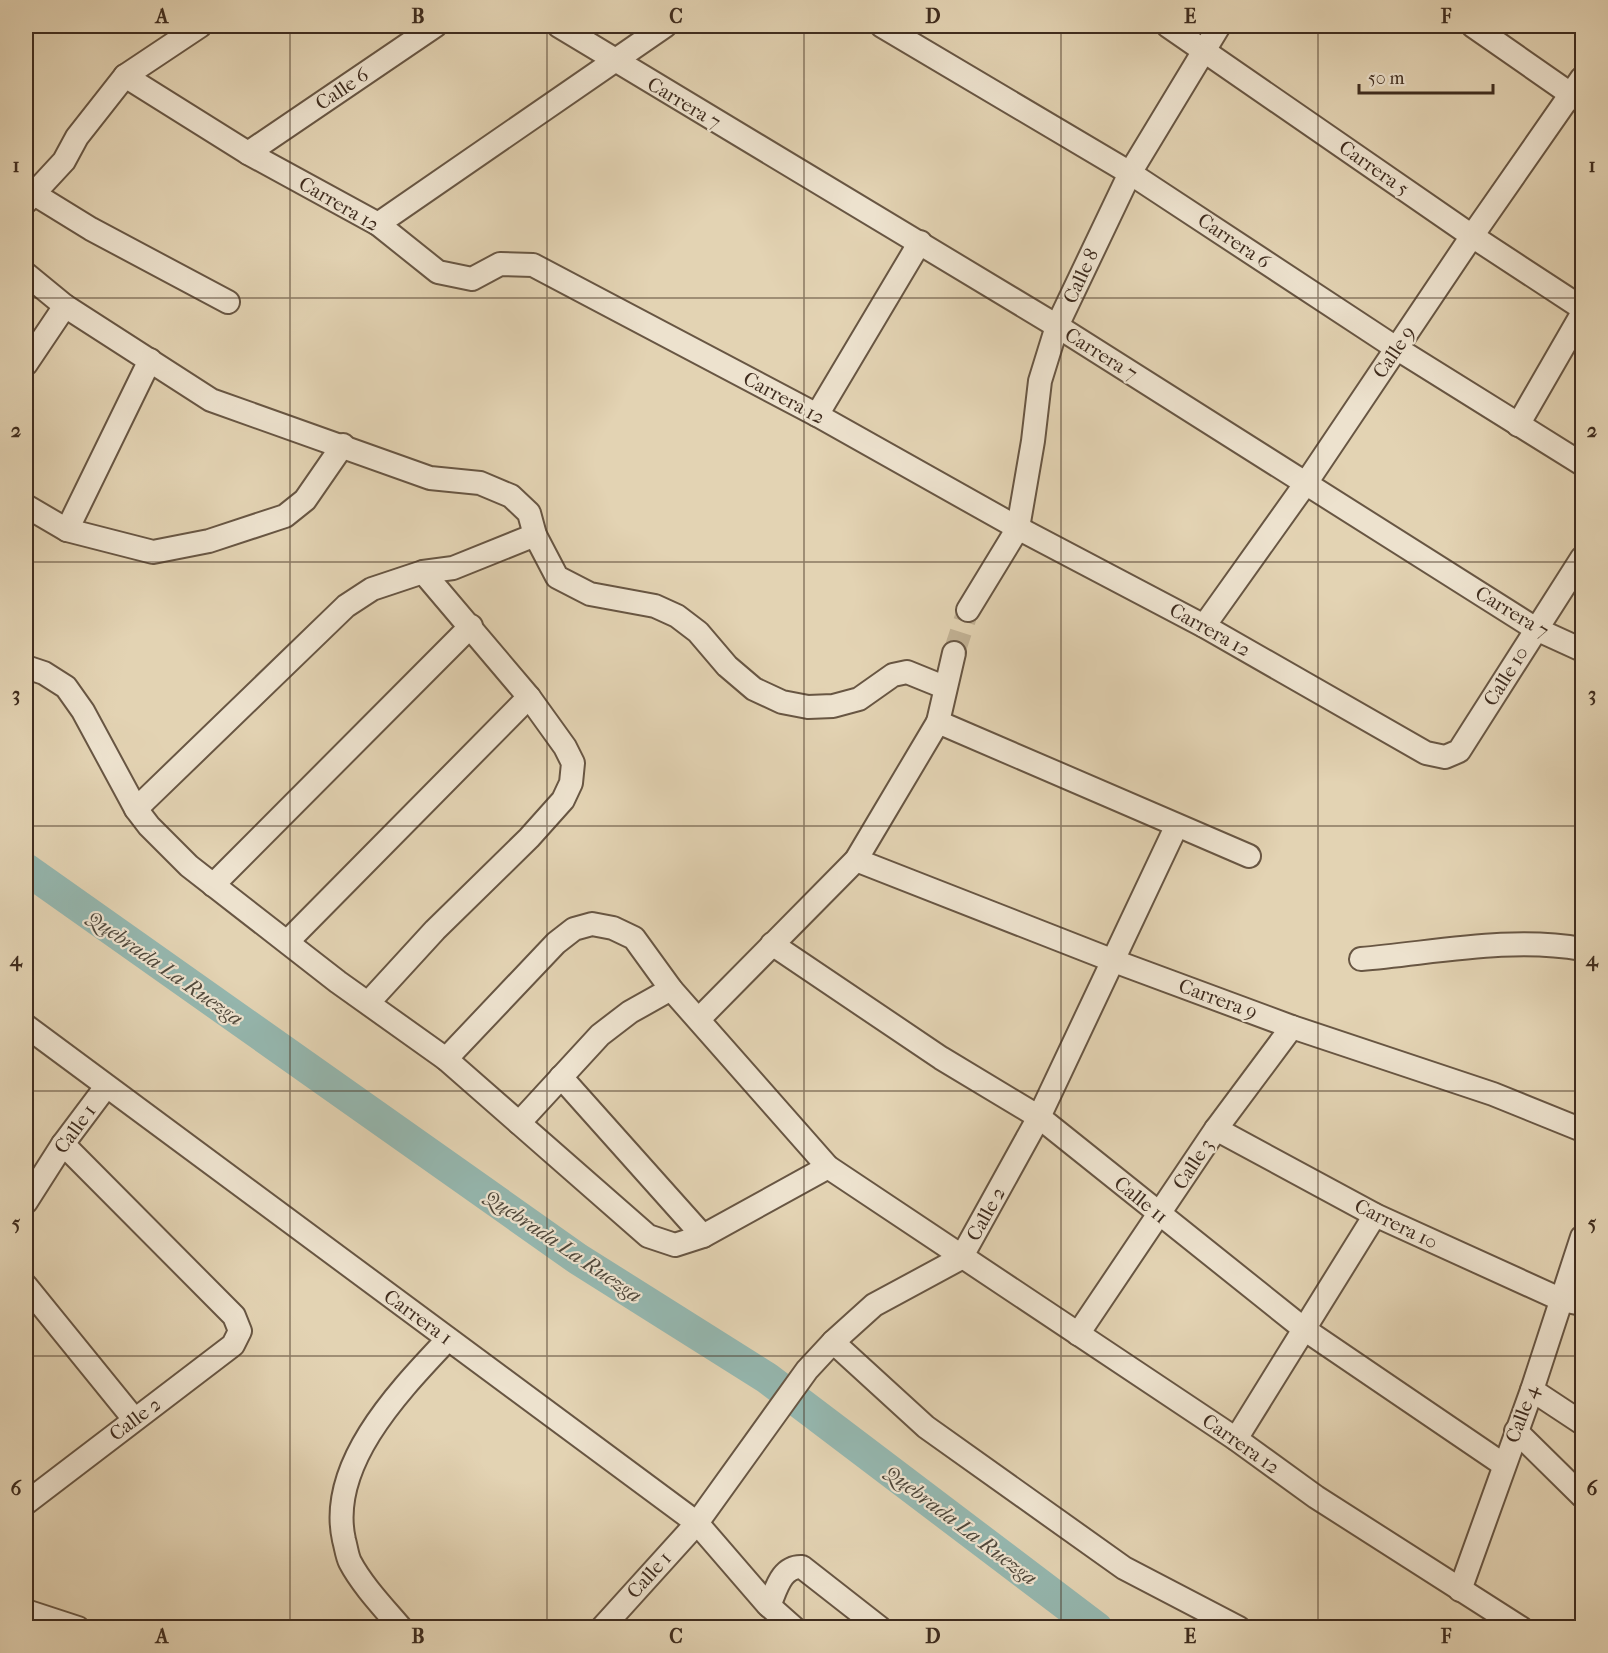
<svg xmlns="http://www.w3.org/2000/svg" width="1608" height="1653" font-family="'IM FELL French Canon',serif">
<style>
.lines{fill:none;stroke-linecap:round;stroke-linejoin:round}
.river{stroke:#95b7af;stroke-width:32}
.minor-tunnel{stroke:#c2b295;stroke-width:22;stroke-dasharray:22 11;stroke-linecap:butt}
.minor-casing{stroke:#685643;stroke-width:26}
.minor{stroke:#ede2ce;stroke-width:22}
.grid{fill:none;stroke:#3f2c1e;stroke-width:1.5;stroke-opacity:0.55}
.labels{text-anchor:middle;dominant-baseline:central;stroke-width:4.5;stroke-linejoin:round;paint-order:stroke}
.street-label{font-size:20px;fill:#3f2c1e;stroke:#ede2ce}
.water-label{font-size:21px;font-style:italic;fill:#50483b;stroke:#ede2ce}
.neatline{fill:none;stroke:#3f2c1e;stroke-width:2}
.grid-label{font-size:20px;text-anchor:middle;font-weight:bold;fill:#3f2c1e}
</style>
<rect width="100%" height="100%" fill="#e3d3b3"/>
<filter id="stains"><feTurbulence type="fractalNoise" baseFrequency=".00333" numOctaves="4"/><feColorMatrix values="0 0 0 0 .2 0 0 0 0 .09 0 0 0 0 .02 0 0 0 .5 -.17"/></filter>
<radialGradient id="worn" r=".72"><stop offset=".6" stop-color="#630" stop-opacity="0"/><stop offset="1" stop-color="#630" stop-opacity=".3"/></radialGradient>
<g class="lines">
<polyline class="river" points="26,869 578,1259 767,1378 1097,1628"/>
<polyline class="minor-tunnel" points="954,653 968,610"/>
<g class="minor-casing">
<g id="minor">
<polyline points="559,26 1057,326 1536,629 1582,650"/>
<polyline points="882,26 1130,173 1396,348 1582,464"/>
<polyline points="1168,26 1472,236 1582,308"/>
<polyline points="1473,26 1582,102"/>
<polyline points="125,76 248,153 378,224 438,272 472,279 500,264 533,265 817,415 1018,528 1204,626 1426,753 1445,757 1459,751 1582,558"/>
<polyline points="248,153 435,26"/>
<polyline points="26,189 91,229 228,302"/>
<polyline points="26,202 64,161 77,137 125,76 200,26"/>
<polyline points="378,224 665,26"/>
<polyline points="26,274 65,306 211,400 430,478 480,483 511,496 529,513 535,535 557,577 590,594 655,606 677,616 698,632 727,666 754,689 782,702 808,707 833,706 859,699 893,675 907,672 944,687"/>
<polyline points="26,364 65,306"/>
<polyline points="817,415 920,242"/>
<polyline points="1518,425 1582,314"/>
<polyline points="26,506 67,530 153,552 209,541 285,516 305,500 343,445"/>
<polyline points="67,530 150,360"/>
<polyline points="968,610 1018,528 1033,441 1040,381 1057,326 1130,173 1219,26"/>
<polyline points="1204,626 1306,483 1472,236 1582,78"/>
<polyline points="26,667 44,673 66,687 83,711 136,809 149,826 189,866 338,982 446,1059 648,1236 675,1245 703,1236 828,1167"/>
<polyline points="938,722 954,653"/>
<polyline points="136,809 346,606 372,589 423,572 453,568 535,535"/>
<polyline points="856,860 1114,961 1292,1027 1493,1094 1582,1130"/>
<polyline points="213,885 471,626"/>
<polyline points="288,941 529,697"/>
<polyline points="772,944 941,1058 1039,1117 1304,1329 1504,1465"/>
<path d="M 1361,959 C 1433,953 1511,936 1582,949"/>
<polyline points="369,1002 435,930 529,838 563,800 571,783 573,763 565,747 529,697 423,572"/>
<polyline points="699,1019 856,860 938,722 1249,856"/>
<polyline points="26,1026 697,1523 767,1604 794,1628"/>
<polyline points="446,1059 556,943 574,929 592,924 613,928 634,938 671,989 828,1167 1236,1439 1316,1497 1521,1628"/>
<polyline points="561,1077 703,1236"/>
<polyline points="519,1123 600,1035 630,1012 671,989"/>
<polyline points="1216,1129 1375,1215 1562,1300 1582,1304"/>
<polyline points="26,1202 63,1144 105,1088"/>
<polyline points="26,1286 134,1419"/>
<polyline points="1078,1334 1216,1129 1292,1027"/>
<polyline points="833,1342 926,1427 1124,1568 1239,1628"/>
<polyline points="1532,1390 1582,1423"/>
<polyline points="1516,1431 1582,1496"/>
<polyline points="1236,1439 1375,1215"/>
<polyline points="26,1503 233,1345 240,1331 234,1316 63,1144"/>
<polyline points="1460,1590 1532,1390 1582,1237"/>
<path d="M 769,1606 C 776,1590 781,1566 802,1567 L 880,1628"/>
<polyline points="26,1611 78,1628"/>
<path d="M 401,1628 C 384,1608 362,1585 350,1562 C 347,1556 346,1547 344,1540 C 327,1464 401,1389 448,1339"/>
<polyline points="602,1628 697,1523 807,1370 833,1342 874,1305 961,1258 1039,1117 1176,827"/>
</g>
</g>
<use href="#minor" class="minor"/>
</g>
<path class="grid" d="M 290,26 L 290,1628M 547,26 L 547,1628M 804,26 L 804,1628M 1061,26 L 1061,1628M 1318,26 L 1318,1628M 26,298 L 1582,298M 26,562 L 1582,562M 26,826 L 1582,826M 26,1091 L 1582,1091M 26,1356 L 1582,1356"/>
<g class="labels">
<g class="street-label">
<text transform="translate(342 89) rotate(-34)">Calle 6</text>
<text transform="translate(684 103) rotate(31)">Carrera 7</text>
<text transform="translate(1374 168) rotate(35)">Carrera 5</text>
<text transform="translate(339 204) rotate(30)">Carrera 12</text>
<text transform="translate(1234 241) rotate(34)">Carrera 6</text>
<text transform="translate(1081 276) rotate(-65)">Calle 8</text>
<text transform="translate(1394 352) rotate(-56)">Calle 9</text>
<text transform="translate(1101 354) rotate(32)">Carrera 7</text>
<text transform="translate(784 398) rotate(28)">Carrera 12</text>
<text transform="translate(1512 612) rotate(31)">Carrera 7</text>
<text transform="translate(1210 630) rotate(29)">Carrera 12</text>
<text transform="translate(1506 676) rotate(-58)">Calle 10</text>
<text transform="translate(1218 999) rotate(20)">Carrera 9</text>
<text transform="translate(75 1129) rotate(-54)">Calle 1</text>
<text transform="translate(1193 1164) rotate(-57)">Calle 3</text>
<text transform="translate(1141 1200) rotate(39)">Calle 11</text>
<text transform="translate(986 1214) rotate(-61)">Calle 2</text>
<text transform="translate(1396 1224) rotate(26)">Carrera 10</text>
<text transform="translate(418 1317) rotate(36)">Carrera 1</text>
<text transform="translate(1522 1414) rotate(-69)">Calle 4</text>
<text transform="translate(135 1419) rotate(-37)">Calle 2</text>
<text transform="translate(1241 1444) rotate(35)">Carrera 12</text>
<text transform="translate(649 1575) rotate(-48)">Calle 1</text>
</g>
<g class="water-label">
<text transform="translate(165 968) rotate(35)">Quebrada La Ruezga</text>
<text transform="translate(563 1246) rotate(34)">Quebrada La Ruezga</text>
<text transform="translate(961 1525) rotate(37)">Quebrada La Ruezga</text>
</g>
</g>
<rect width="1608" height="1653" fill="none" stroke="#e3d3b3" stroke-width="66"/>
<path d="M1359 84v9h134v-9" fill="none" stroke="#3f2c1e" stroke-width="3"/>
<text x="1368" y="84" font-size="18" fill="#3f2c1e" stroke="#ede2ce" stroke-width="4.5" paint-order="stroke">50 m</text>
<rect x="33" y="33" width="1542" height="1587" class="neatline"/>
<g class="grid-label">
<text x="162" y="23">A</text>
<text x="418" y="23">B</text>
<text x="676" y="23">C</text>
<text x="933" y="23">D</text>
<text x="1190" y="23">E</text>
<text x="1446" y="23">F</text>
<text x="16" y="172">1</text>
<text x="1592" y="172">1</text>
<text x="16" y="437">2</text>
<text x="1592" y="437">2</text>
<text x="16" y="701">3</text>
<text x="1592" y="701">3</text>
<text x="16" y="966">4</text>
<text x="1592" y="966">4</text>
<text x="16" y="1230">5</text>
<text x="1592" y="1230">5</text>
<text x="16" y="1495">6</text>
<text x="1592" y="1495">6</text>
<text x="162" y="1643">A</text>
<text x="418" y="1643">B</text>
<text x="676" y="1643">C</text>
<text x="933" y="1643">D</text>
<text x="1190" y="1643">E</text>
<text x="1446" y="1643">F</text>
</g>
<rect width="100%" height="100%" filter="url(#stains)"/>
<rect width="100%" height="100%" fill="url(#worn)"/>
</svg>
